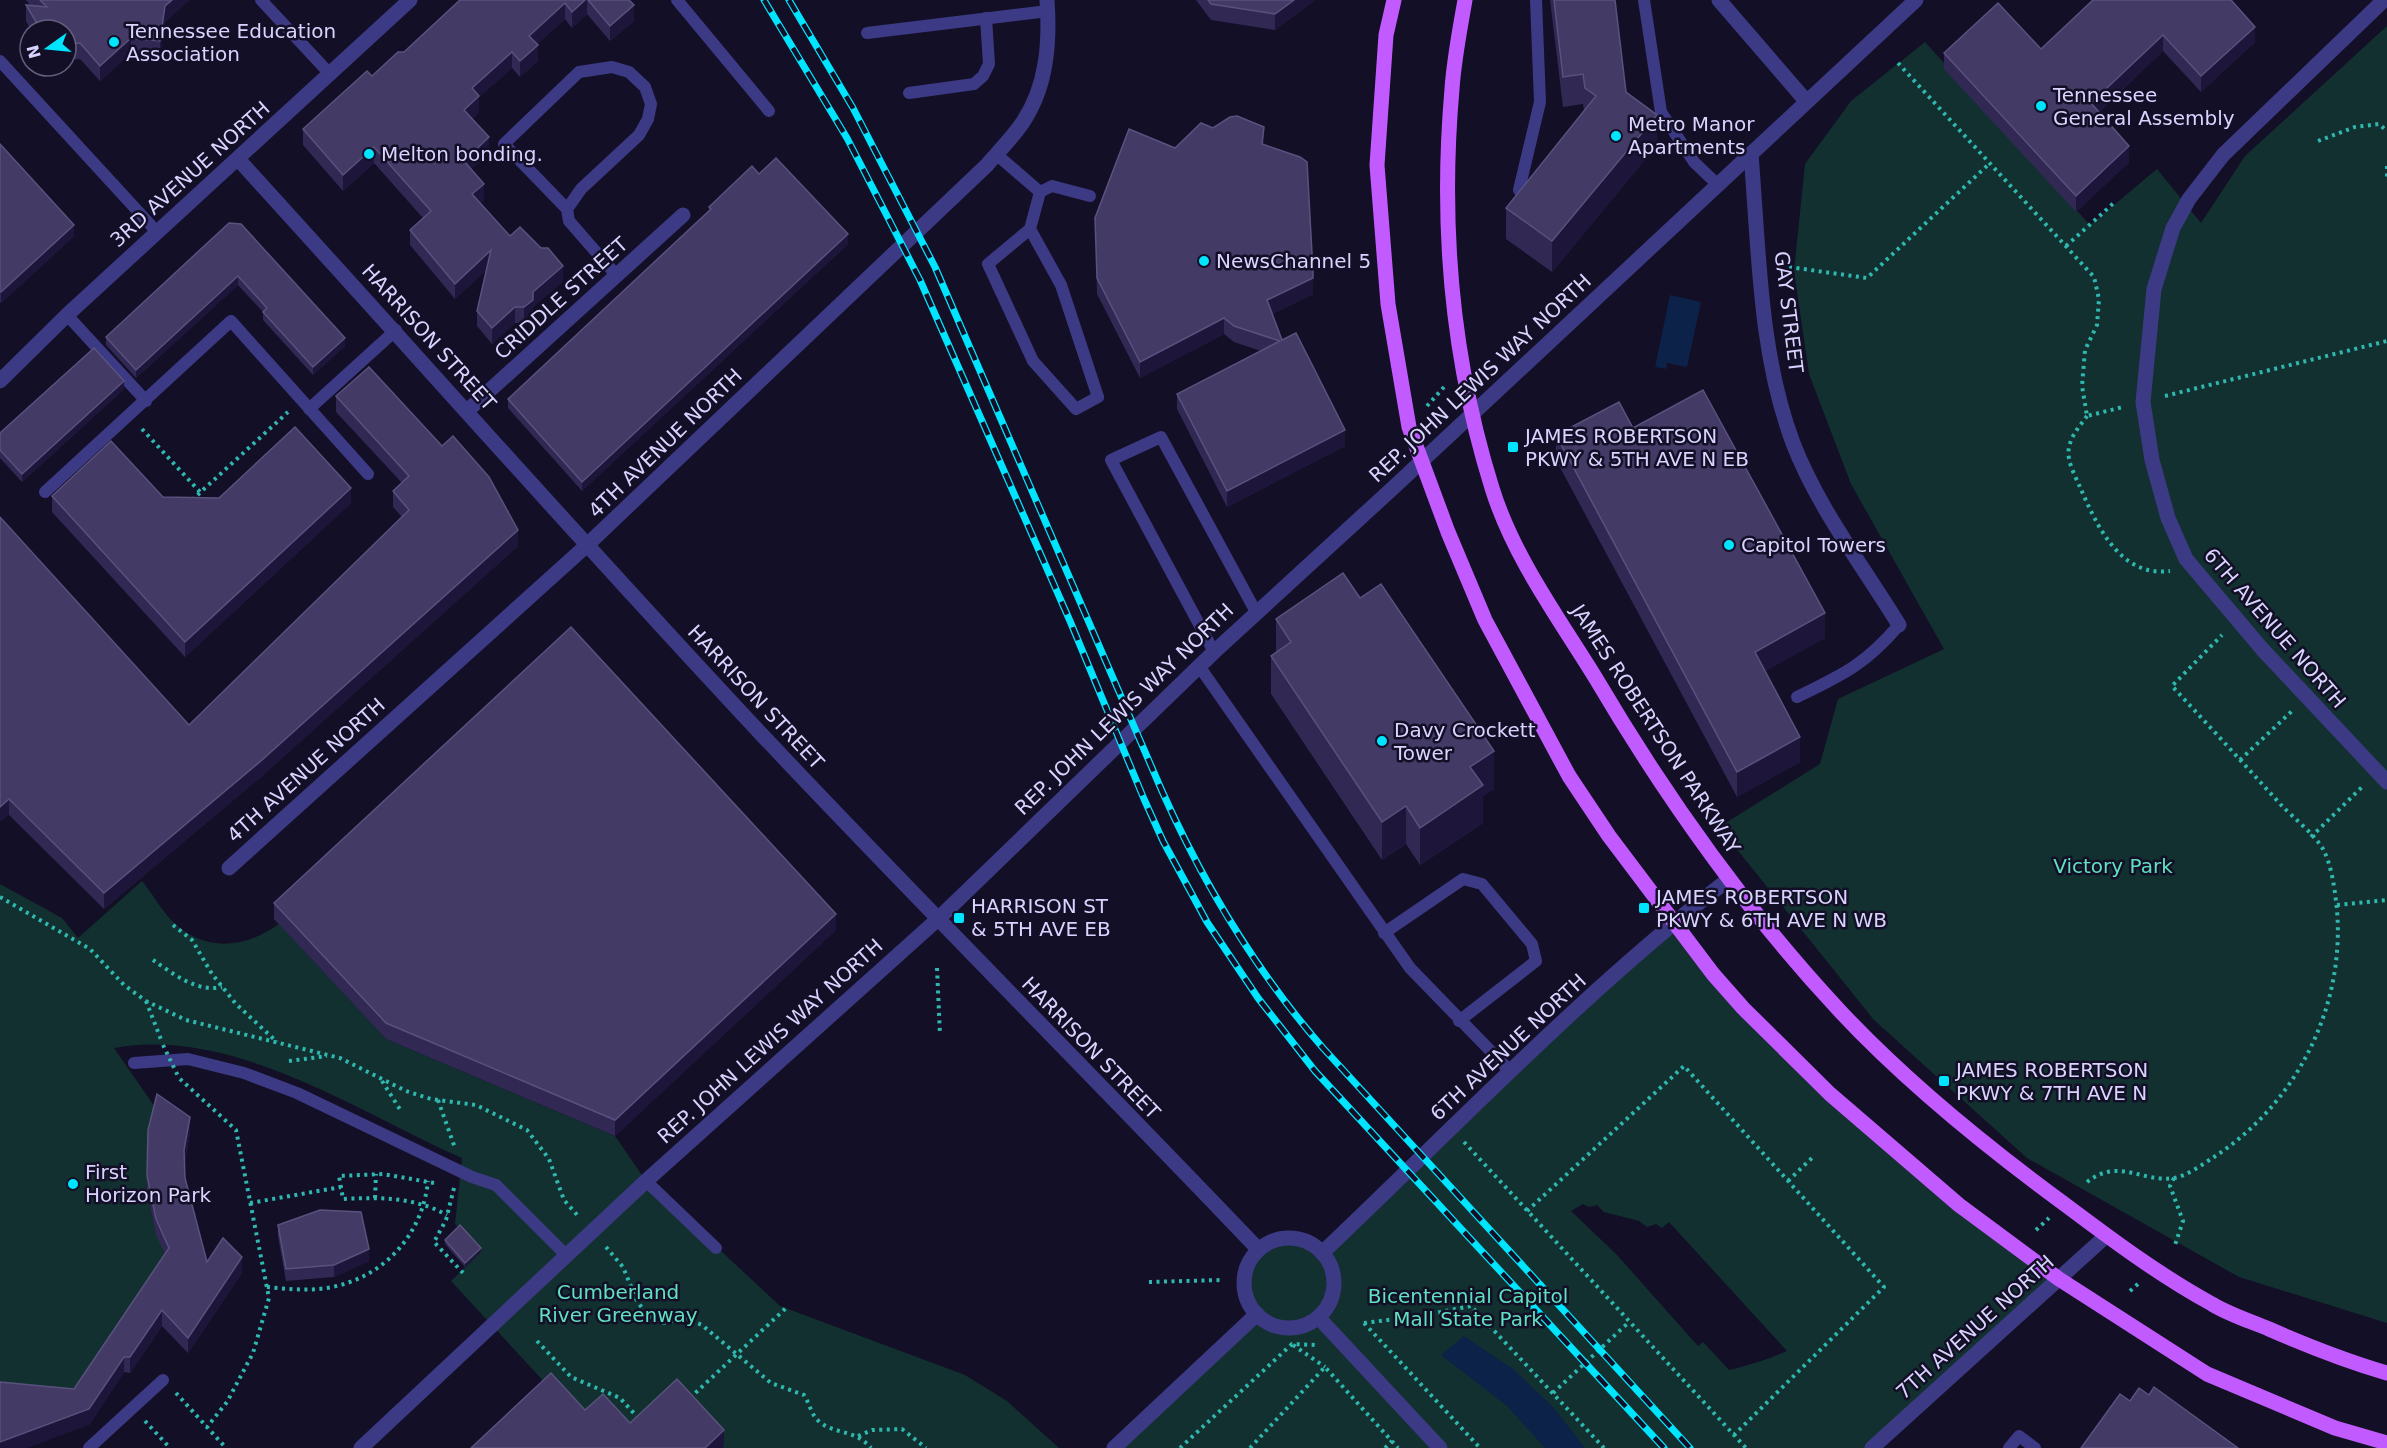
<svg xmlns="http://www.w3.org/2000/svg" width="2387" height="1448" font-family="'DejaVu Sans',sans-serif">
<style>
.green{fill:#12302f;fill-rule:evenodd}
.water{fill:#0c2248}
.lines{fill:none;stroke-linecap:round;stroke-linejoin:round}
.path{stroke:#2fb8b0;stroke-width:4;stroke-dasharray:3 4.5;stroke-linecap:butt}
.service{stroke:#3d3a85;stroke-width:12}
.minor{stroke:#3d3a85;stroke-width:15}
.tertiary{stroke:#3d3a85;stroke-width:15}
.primary{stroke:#c25bff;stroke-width:15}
.rail-casing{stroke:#00e5ff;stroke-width:7}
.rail{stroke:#130f26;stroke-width:4.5;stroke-dasharray:14;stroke-linecap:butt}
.path-bridge{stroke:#2fb8b0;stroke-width:4;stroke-dasharray:3 4.5;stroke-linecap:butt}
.wall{fill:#312854}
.shaded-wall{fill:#1d163a}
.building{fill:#433a66;stroke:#5a527e;stroke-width:1.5}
.poi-dot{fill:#00e5ff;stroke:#130f26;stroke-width:2}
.labels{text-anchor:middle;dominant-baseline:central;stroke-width:5;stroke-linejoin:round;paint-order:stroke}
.poi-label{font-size:20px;fill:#d9d4ff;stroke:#130f26;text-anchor:start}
.street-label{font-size:20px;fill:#d9d4ff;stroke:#130f26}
.park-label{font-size:20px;fill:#5fe0c0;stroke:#130f26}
</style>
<rect width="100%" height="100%" fill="#130f26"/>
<g class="green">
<polygon points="2387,26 2387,1323 2239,1277 2027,1158 1874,1020 1719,827 1820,764 1838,699 1944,649 1851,484 1809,374 1794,271 1805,164 1851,101 1925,42 2090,225 2157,169 2201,223 2245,156"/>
<path d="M 142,881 C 153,894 161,910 173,922 C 206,953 245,948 279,924 L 386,1039 L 615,1136 L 646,1181 L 780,1306 L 965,1375 L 1007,1401 L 1059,1448 L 722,1448 L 724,1445 L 630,1439 L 585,1426 L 451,1281 L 481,1252 L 455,1224 L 462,1158 C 358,1112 233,1026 114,1048 L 157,1110 C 142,1170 144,1207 169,1264 L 74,1405 L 0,1398 L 0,884 L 62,918 L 78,938 Z"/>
<path d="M 1674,922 L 1790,1056 L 2059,1279 L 1872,1448 L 1114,1448 L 1253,1309 C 1223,1260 1280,1212 1321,1253 ZM 1583,1204 L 1589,1207 L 1597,1205 L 1604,1212 L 1639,1221 L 1647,1227 L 1656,1224 L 1662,1228 L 1669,1222 L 1787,1351 C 1771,1358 1747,1366 1729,1370 L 1703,1342 L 1698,1346 L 1617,1255 L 1571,1211 Z"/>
</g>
<g class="water">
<polygon points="1670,295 1701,302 1687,367 1667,363 1666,369 1655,367"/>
<polygon points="1464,1336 1513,1369 1553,1407 1585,1448 1545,1448 1507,1406 1441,1355"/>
</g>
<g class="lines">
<g class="path">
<polyline points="1898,63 2094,277 2099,299 2097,325 2085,350 2082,386 2087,416 2123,407"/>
<polyline points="2318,141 2355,127 2379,124 2387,131"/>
<polyline points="2387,166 2387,178"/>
<polyline points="2066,246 2116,201"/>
<polyline points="1789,267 1867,278 1990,163"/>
<polyline points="2165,396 2387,341"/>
<polyline points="1427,406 1444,387"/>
<path d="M 2087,416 C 2080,426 2071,435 2069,448 C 2066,459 2075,476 2080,487 C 2096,524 2120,578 2170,571"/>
<polyline points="142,429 200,492"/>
<polyline points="192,500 288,412"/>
<polyline points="2240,760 2292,711"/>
<polyline points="2311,837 2362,787"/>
<polyline points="0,897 90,949 124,985 146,1001 186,1020 340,1058 406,1091 431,1099 476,1105 527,1130 549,1159 564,1200 579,1217"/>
<polyline points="2337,905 2387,900"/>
<polyline points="173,925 192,940 212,974 236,1004 277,1042"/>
<path d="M 153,960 C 172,973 197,993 222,987"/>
<polyline points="937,968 940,1035"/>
<polyline points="146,1001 162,1042"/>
<polyline points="289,1061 327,1056"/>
<polyline points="180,1079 236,1130 269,1298 253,1353 227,1402 207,1427"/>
<polyline points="382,1081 401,1111"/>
<polyline points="438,1100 455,1148"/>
<polyline points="1464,1142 1746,1448"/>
<polyline points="2174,1178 2170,1186 2183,1221 2175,1245"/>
<polyline points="1788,1181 1815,1155"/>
<path d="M 2087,1182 C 2119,1157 2142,1183 2174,1178 C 2187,1176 2203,1164 2214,1157 C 2296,1104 2345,1008 2337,910 C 2335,891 2332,866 2323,849 C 2315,835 2294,818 2282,806 C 2246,766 2209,726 2172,686 L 2222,635"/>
<path d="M 434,1183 L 383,1174 L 339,1176 L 343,1199 C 380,1197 414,1197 447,1215"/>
<polyline points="454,1188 446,1220 434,1242 464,1274"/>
<polyline points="375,1198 376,1174"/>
<polyline points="250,1203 341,1187"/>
<polyline points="1527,1211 1684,1066 1884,1287 1734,1435"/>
<polyline points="2036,1230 2049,1218"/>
<path d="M 606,1247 L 623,1267 L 637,1301 L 648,1316 L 663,1323 L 685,1318 L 702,1325 L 771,1383 L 804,1395 C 810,1404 811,1416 821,1423 C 836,1434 856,1430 871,1448"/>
<polyline points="1149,1282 1221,1280"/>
<path d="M 267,1287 C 287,1289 307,1291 327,1288 C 382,1279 422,1237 428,1181"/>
<polyline points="2130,1291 2138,1284"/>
<polyline points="1364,1323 1420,1316 1471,1306 1604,1448"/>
<polyline points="1364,1323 1480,1448"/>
<polyline points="537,1341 571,1377 620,1398 640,1420"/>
<polyline points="1293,1345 1325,1367"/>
<polyline points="176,1393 226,1448"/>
<polyline points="1553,1393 1629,1322"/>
<polyline points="690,1398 786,1308"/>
<polyline points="145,1421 170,1448"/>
<polyline points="858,1436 872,1430 902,1429 926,1448"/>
<polyline points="1180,1448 1292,1344 1316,1345"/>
<polyline points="1250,1448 1325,1367 1398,1448"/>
<polyline points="1385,1448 1392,1441"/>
</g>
<g class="service">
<polyline points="261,0 330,74"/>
<polyline points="677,0 769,111"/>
<polyline points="1644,0 1661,112 1694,162 1718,185"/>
<polyline points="867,33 1048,11"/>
<polyline points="0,61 157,232"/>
<polyline points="909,93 974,84 983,76 989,64 986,18"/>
<polyline points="996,154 1040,192 1030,229 988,264 1033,361 1076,409 1098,397 1061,285 1030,229"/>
<polyline points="1519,190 1540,102 1536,0"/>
<polyline points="1040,192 1052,186 1090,196"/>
<polyline points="567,209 504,144 579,72 612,67 629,72 645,87 651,104 648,119 639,135 581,189 567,209 569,221 617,276"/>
<polyline points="67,315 146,401"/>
<polyline points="309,409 396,330"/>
<polyline points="45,492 231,321 368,474"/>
<polyline points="1214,652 1111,460 1161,437 1256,612"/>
<polyline points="1199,666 1410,968 1511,1072"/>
<path d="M 1797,697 C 1842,675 1865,665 1899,625"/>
<polyline points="1384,933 1463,879 1482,884 1532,944 1536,961 1459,1021"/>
<polyline points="134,1063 188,1059 244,1073 297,1093 472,1177 496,1185 567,1256"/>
<polyline points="646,1181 716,1248"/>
<polyline points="89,1448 163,1380"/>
<polyline points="2009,1448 2019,1436 2035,1448"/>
</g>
<g class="minor">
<polyline points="1719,0 1806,101"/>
<polyline points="2384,0 2223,155 2189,199 2173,228 2154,289 2143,402 2152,460 2168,518 2186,559 2263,650 2387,782"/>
<path d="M 1751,154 C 1759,250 1759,353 1793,443 C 1818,508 1863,566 1899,625"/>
<polyline points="467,411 683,215"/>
<polyline points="229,868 586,546"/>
<circle cx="1289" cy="1283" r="45"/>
<path d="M 1322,1253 C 1454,1128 1585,990 1729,879"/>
<polyline points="1114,1448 1257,1314"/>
<polyline points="1872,1448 2106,1236"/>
</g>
<g class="tertiary">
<path d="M 238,159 C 413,351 585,546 763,736 C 926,909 1094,1077 1258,1249"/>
<polyline points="0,381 67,315 410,0"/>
<path d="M 586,546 L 987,165 C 999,151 1013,137 1023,122 C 1047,86 1050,42 1047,0"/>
<polyline points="1319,1318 1440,1448"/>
<polyline points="361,1448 646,1181 938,919 1214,652 1394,487 1916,0"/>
</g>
<g class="primary">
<polyline points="1394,0 1386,35 1377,165 1388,304 1409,427 1448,532 1485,620 1569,776 1609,836 1713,974 1743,1008 1830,1094 1959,1205 2059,1279 2207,1374 2335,1428 2387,1443"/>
<path d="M 1465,0 C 1460,29 1454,59 1452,89 C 1440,226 1451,357 1492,488 C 1513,556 1558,617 1595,677 C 1665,796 1745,909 1839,1010 C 1906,1082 1984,1145 2063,1203 C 2111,1239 2159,1275 2212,1304 C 2230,1315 2250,1321 2269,1329 C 2308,1346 2346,1361 2387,1373"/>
</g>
<g class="rail-casing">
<g id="rail">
<polyline points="764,0 847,138 920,280 1070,621 1144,799 1163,841 1207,922 1258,998 1315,1071 1664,1448"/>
<path d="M 789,0 L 853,108 L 935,267 L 1162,791 C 1204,885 1255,970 1323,1048 L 1690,1448"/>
</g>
</g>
<use href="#rail" class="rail"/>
<polyline class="path-bridge" points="163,1045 178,1076"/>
</g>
<g class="wall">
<polygon points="26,0 189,0 165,22 160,56 131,53 100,81 80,59 66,60 66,30 31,30 26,21 26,5 31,6"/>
<polygon points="460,0 629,0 634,21 610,41 587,14 572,28 565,19 537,44 538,61 520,77 512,68 479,97 479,112 472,119 489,153 471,169 484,200 480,203 510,236 563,281 533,307 533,316 524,323 515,323 492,344 477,326 477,311 486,270 455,299 410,245 410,230 423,218 374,163 343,191 303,145 303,129 404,52"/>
<polygon points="1196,0 1315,0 1275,30 1211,20"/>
<polygon points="1550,0 1615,0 1626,92 1657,145 1552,272 1506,239 1506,208 1584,110 1583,104 1563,107"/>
<polygon points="2093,0 2255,42 2201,92 2163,51 2099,112 2129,162 2076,212 1944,69 1944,53 2041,49"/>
<polygon points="0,144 74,236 1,303 0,302"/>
<polygon points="1264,145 1313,288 1313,294 1272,314 1282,340 1345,446 1227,507 1177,409 1177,394 1261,351 1234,342 1224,334 1140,378 1097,294 1095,218 1175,148"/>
<polygon points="709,207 848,244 582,491 508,408 508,399 709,211"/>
<polygon points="229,223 345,346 313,375 263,320 263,312 238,285 136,378 106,345 106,337"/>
<polygon points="124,389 22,482 0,458 0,433"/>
<polygon points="336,396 518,546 262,776 104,909 9,815 0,517 189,725 402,517 393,507 393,491 402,483 336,412"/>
<polygon points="1633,428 1825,638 1765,671 1800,762 1737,797 1556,460 1556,435"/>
<polygon points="52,496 163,497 351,503 185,657 52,512"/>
<polygon points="1360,598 1494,789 1483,796 1483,823 1420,865 1406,844 1382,860 1271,694 1271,656 1276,653 1276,619"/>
<polygon points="274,903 836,930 615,1136 386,1039 274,919"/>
<polygon points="148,1130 190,1133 185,1162 185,1178 207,1262 242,1273 188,1353 162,1326 130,1373 124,1372 89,1425 74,1389 165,1254 156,1235 147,1191"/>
<polygon points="278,1225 369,1261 334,1277 286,1281 278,1237"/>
<polygon points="445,1240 481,1252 465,1267 445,1244"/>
</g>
<g class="shaded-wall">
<polygon points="172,0 189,0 165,22 160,56 160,41 165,6"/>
<polygon points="585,0 587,0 587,14 572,28 572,12"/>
<polygon points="1294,0 1315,0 1275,30 1275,14"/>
<polygon points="565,3 565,19 529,51 529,36"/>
<polygon points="634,5 634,21 610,41 610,26"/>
<polygon points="2255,27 2255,42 2201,92 2201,76"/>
<polygon points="2163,35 2163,51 2091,119 2091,103"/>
<polygon points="131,38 131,53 100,81 100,66"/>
<polygon points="538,45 538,61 520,77 520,61"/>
<polygon points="512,52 512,68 479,97 479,112 464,126 464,110 472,88"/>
<polygon points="1657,115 1657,145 1552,272 1552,241"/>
<polygon points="1264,127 1264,143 1262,160 1262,144"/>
<polygon points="489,137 489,153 464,176 464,161"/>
<polygon points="2129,146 2129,162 2076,212 2076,196"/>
<polygon points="374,147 374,163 343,191 343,175"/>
<polygon points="484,184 484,200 472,210 472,194"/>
<polygon points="74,225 74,236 1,303 1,292"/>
<polygon points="848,234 848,244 582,491 582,482"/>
<polygon points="491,250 491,265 455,299 455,284"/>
<polygon points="563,266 563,281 533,307 533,316 524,323 524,307 533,292"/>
<polygon points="1313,272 1313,294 1267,316 1267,300"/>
<polygon points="238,276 238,285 136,378 136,370"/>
<polygon points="515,307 515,323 492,344 492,328"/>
<polygon points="1224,318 1224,334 1140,378 1140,362"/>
<polygon points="345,338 345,346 313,375 313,367"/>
<polygon points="124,381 124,389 22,482 22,474"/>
<polygon points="1345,430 1345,446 1227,507 1227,491"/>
<polygon points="351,488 351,503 185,657 185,642"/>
<polygon points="518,530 518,546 262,776 104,909 104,893"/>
<polygon points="1825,613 1825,638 1755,677 1755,652"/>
<polygon points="1800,737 1800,762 1737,797 1737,772"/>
<polygon points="1494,751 1494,789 1483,796 1483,823 1420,865 1420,828 1470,767"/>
<polygon points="9,799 9,815 0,822 0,807"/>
<polygon points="1406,806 1406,844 1382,860 1382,822"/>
<polygon points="836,914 836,930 615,1136 615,1120"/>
<polygon points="190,1117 190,1133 184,1165 184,1150"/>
<polygon points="481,1248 481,1252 465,1267 465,1263"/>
<polygon points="369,1249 369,1261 334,1277 334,1265"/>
<polygon points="242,1257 242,1273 188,1353 188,1338"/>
<polygon points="162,1310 162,1326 130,1373 130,1357"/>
<polygon points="124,1357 124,1372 89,1425 27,1448 0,1448 0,1442"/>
<polygon points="724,1430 724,1446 722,1448 705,1448"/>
</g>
<g class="building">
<polygon points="40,0 172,0 165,6 160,41 131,38 100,66 80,43 66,44 66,30 41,30 26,5 47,7"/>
<polygon points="460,0 585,0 572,12 565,3 529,36 538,45 520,61 512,52 472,88 479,96 464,110 489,137 464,161 484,184 472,194 510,236 520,227 541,248 548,248 563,266 533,292 533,300 524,307 515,307 492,328 477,311 491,250 455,284 410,230 431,211 374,147 343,175 303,129 367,71 372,76 398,52 404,52"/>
<polygon points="588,0 629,0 634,5 610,26"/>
<polygon points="1208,0 1294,0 1275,14 1211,4"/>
<polygon points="1554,0 1615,0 1626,92 1657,115 1552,241 1506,208 1596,96 1585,88 1583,74 1563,77"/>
<polygon points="2093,0 2231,0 2255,27 2201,76 2163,35 2091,103 2129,146 2076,196 1944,53 1998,3 2041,49"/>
<polygon points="1237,116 1264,127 1262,144 1300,157 1307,162 1313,272 1313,278 1267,300 1282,340 1296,333 1345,430 1227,491 1177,394 1280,341 1234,326 1224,318 1140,362 1097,278 1095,218 1129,129 1175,148 1201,123 1213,128 1230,117"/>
<polygon points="0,144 74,225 1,292 0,291"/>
<polygon points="776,158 848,234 582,482 508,399 711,209 709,207 752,166 759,174"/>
<polygon points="229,223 241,224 345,338 313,367 263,312 267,308 238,276 136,370 106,337"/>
<polygon points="94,348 124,381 22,474 0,450 0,433"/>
<polygon points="369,367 442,446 453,436 489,477 518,530 262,760 104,893 9,799 0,807 0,517 189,725 409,510 393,491 409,476 336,396"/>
<polygon points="1703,390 1825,613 1755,652 1800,737 1737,772 1556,435 1619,402 1633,428"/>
<polygon points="295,427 351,488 185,642 52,496 111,441 163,497 219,498"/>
<polygon points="1343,573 1360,598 1381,584 1494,751 1470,767 1483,785 1420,828 1406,806 1382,822 1271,656 1291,642 1276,619"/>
<polygon points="571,627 836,914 615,1120 386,1023 274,903"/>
<polygon points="157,1094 190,1117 184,1150 185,1178 207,1262 223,1238 242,1257 188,1338 162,1310 130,1357 124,1357 89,1409 0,1442 0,1382 74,1389 169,1248 156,1219 147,1176 148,1130"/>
<polygon points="320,1210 361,1212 369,1249 334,1265 286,1269 278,1225"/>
<polygon points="460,1225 481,1248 465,1263 445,1240"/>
<polygon points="551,1373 585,1410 603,1394 630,1423 677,1379 724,1430 705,1448 471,1448"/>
<polygon points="2154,1387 2238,1448 2081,1448 2120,1394 2130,1401 2139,1388 2149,1395"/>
</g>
<g class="poi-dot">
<circle cx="114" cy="42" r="6"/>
<circle cx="2041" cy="106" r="6"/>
<circle cx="1616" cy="136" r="6"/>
<circle cx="369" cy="154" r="6"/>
<circle cx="1204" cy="261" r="6"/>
<rect x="1507" y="441" width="12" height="12" rx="3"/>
<circle cx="1729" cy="545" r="6"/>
<circle cx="1382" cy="741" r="6"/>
<rect x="1638" y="902" width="12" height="12" rx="3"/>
<rect x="953" y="912" width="12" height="12" rx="3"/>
<rect x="1938" y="1075" width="12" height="12" rx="3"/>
<circle cx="73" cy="1184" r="6"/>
</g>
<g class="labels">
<g class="poi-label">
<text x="126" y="31">Tennessee Education<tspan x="126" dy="23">Association</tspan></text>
<text x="2053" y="95">Tennessee<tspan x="2053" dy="23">General Assembly</tspan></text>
<text x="1628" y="124">Metro Manor<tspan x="1628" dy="23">Apartments</tspan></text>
<text x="381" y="154">Melton bonding.</text>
<text x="1216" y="261">NewsChannel 5</text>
<text x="1525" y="436">JAMES ROBERTSON<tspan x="1525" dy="23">PKWY &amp; 5TH AVE N EB</tspan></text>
<text x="1741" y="545">Capitol Towers</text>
<text x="1394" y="730">Davy Crockett<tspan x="1394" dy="23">Tower</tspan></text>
<text x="1656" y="897">JAMES ROBERTSON<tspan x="1656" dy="23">PKWY &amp; 6TH AVE N WB</tspan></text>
<text x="971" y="906">HARRISON ST<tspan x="971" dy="23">&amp; 5TH AVE EB</tspan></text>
<text x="1956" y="1070">JAMES ROBERTSON<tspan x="1956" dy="23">PKWY &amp; 7TH AVE N</tspan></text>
<text x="85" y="1172">First<tspan x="85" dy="23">Horizon Park</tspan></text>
</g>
<g class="street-label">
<text transform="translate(190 174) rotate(-42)">3RD AVENUE NORTH</text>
<text transform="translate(561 298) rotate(-42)">CRIDDLE STREET</text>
<text transform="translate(1789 312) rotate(83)">GAY STREET</text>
<text transform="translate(429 337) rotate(48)">HARRISON STREET</text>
<text transform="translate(1480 378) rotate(-43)">REP. JOHN LEWIS WAY NORTH</text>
<text transform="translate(665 443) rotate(-44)">4TH AVENUE NORTH</text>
<text transform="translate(2275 628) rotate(49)">6TH AVENUE NORTH</text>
<text transform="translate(756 697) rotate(47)">HARRISON STREET</text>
<text transform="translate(1124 709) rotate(-44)">REP. JOHN LEWIS WAY NORTH</text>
<text transform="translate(1656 729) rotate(57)">JAMES ROBERTSON PARKWAY</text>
<text transform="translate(306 770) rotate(-42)">4TH AVENUE NORTH</text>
<text transform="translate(770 1041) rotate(-42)">REP. JOHN LEWIS WAY NORTH</text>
<text transform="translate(1508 1047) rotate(-43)">6TH AVENUE NORTH</text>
<text transform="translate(1091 1048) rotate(46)">HARRISON STREET</text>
<text transform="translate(1975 1327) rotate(-42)">7TH AVENUE NORTH</text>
</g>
<g class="park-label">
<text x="2113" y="866">Victory Park</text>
<text x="618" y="1292">Cumberland<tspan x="618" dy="23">River Greenway</tspan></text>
<text x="1468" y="1296">Bicentennial Capitol<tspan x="1468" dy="23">Mall State Park</tspan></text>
</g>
</g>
<g transform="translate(48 48) rotate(255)"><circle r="28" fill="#130f26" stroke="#625e7d" stroke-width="1.5"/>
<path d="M0-4.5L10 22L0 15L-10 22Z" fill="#00e5ff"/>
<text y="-9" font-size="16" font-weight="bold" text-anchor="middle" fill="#d9d4ff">N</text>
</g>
</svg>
